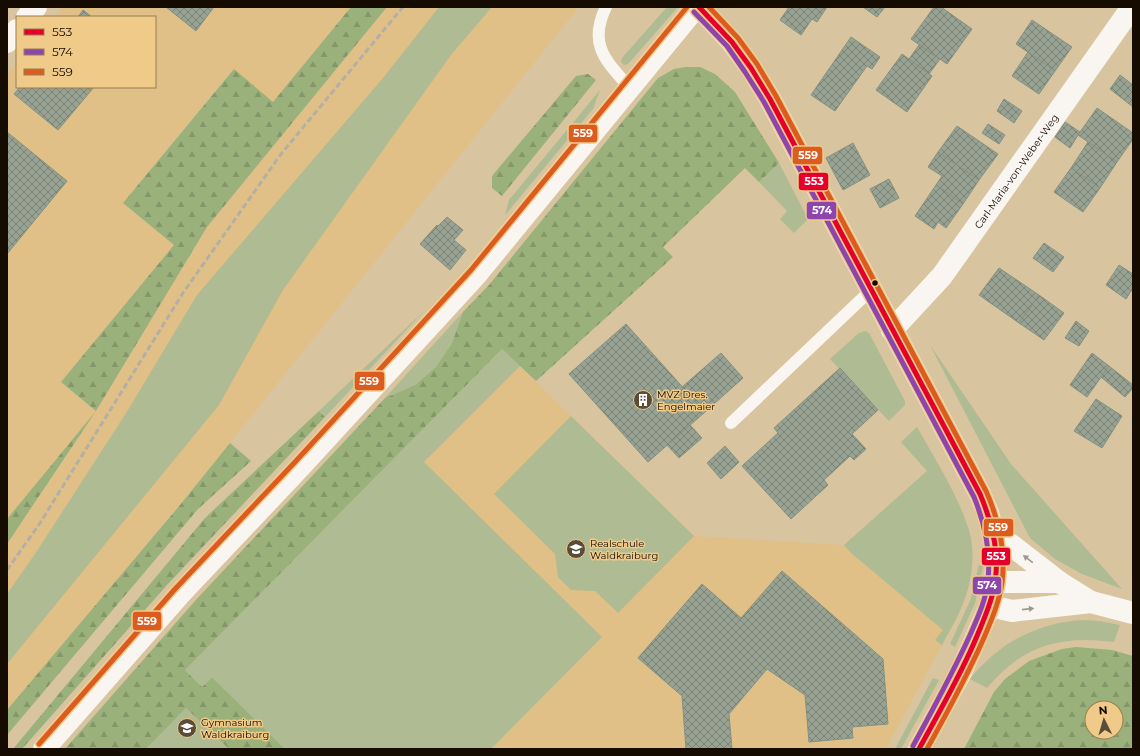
<svg xmlns="http://www.w3.org/2000/svg" width="1140" height="756" font-family="Montserrat,sans-serif">
<style>
.built{fill:#e0c087}
.grass{fill:#afbb92}
.forest{fill:url(#forest-firs);fill-rule:evenodd}
.building{fill:url(#building-cross-hatch);stroke:#849181}
.lines{fill:none;stroke-linecap:round;stroke-linejoin:round}
.service{stroke:#f9f6f1;stroke-width:12}
.minor{stroke:#f9f6f1;stroke-width:22}
.secondary{stroke:#f9f6f1;stroke-width:22}
.rail{stroke:#b3afa7;stroke-width:3;stroke-dasharray:6 3;stroke-linecap:butt}
.bus-1-casing{stroke:#efca88;stroke-width:8}
.bus-2-casing{stroke:#efca88;stroke-width:8}
.bus-3-casing{stroke:#efca88;stroke-width:8}
.bus-1{stroke:#e4002b;stroke-width:5}
.bus-2{stroke:#8e44ad;stroke-width:5}
.bus-3{stroke:#dc5c1f;stroke-width:5}
.oneway{fill:#9e9891}
.bus-dot{fill:#150b00;stroke:#efca88;stroke-width:1.5}
.labels{text-anchor:middle;dominant-baseline:central;stroke-width:3;stroke-linejoin:round;paint-order:stroke}
.street-label{font-size:10px;fill:#150b00;stroke:#efca88}
.poi-label{font-size:10px;fill:#150b00;stroke:#efca88;text-anchor:start}
.line-badge{stroke:#efca88;stroke-width:1.5}
.badge-label{font-size:11px;text-anchor:middle;font-weight:bold;fill:#fff}
</style>
<defs>
<pattern id="forest-firs" width="22" height="20" patternUnits="userSpaceOnUse"><rect width="22" height="20" fill="#9ab17b"/><path d="M5 1l3.5 6h-7zM16 11l3.5 6h-7z" fill="#849769"/></pattern>
<pattern id="building-cross-hatch" width="8" height="8" patternUnits="userSpaceOnUse"><rect width="8" height="8" fill="#98a293"/><path d="M0 0l8 8M0 8l8-8" fill="none" stroke="#7b8276"/></pattern>
</defs>
<rect width="100%" height="100%" fill="#d8c49f"/>
<g class="built">
<polygon points="63,7 351,7 273,102 233,69 123,203 174,245 61,382 96,411 207,227 387,7 579,7 180,505 7,710 7,544 93,416 7,519 7,75 17,63 17,87 155,87 155,17 55,17"/>
<polygon points="502,349 694,536 844,545 851,553 944,630 935,640 942,645 886,749 285,749 212,677"/>
</g>
<g class="grass">
<polygon points="439,7 492,7 451,55 283,290 219,405 7,664 7,594 37,551 128,410 197,295 383,78"/>
<polygon points="667,7 678,7 628,64 624,65 621,62 622,58"/>
<polygon points="600,90 593,109 505,215 509,200"/>
<polygon points="779,163 808,219 794,233 780,219 787,211 759,182"/>
<polygon points="425,310 325,417 319,411"/>
<polygon points="463,312 452,343 436,367 415,385 385,398"/>
<polygon points="865,331 869,333 905,401 905,405 889,421 830,359 859,333"/>
<polygon points="930,345 1011,464 1122,589 1082,574 1055,559 1030,538"/>
<polygon points="502,349 520,366 424,462 602,637 491,749 285,749 212,677 202,687 185,670"/>
<polygon points="571,416 694,536 618,613 595,591 571,590 558,577 555,554 494,494"/>
<path d="M 917,427 C 935,459 961,500 970,534 C 975,554 972,580 965,598 C 960,614 950,630 942,645 L 935,640 L 943,630 L 851,553 L 844,545 L 927,471 L 901,442 Z"/>
<polygon points="979,565 983,566 975,603 955,647 950,644 970,601"/>
<path d="M 1083,620 L 1099,621 L 1120,625 L 1114,642 C 1060,635 1023,645 987,688 L 970,679 C 999,643 1036,623 1083,620 Z"/>
<polygon points="933,678 939,680 901,749 895,749"/>
<polygon points="186,708 229,749 146,749"/>
</g>
<g class="forest">
<polygon points="351,7 387,7 207,227 96,411 7,544 7,519 96,411 61,382 174,245 123,203 234,69 273,102"/>
<polygon points="686,67 700,67 715,74 735,92 779,163 759,182 745,168 663,247 673,257 536,381 502,349 185,670 202,687 212,677 285,749 229,749 186,708 146,749 65,749 195,601 385,398 415,385 436,367 452,343 463,312 489,285 658,78 674,69"/>
<polygon points="588,74 596,80 502,196 492,188 492,176 576,76"/>
<polygon points="319,411 325,417 167,585 22,749 13,749 205,518"/>
<polygon points="230,443 251,461 198,509 7,735 7,710 180,505"/>
<path d="M 1076,647 L 1112,650 L 1133,656 L 1133,749 L 964,749 L 994,692 L 1005,679 L 1029,661 L 1062,649 ZM 1092,708 L 1116,708 L 1116,732 L 1092,732 Z"/>
</g>
<g class="building">
<polygon points="166,7 214,7 196,31"/>
<polygon points="789,7 827,7 817,22 812,19 801,35 780,20"/>
<polygon points="863,7 885,7 877,17"/>
<polygon points="934,7 941,7 972,29 947,64 911,39"/>
<polygon points="83,10 92,17 78,17"/>
<polygon points="1032,20 1072,47 1055,71 1016,44"/>
<polygon points="851,37 880,57 872,69 867,66 835,111 811,95"/>
<polygon points="919,45 940,59 929,74 909,59"/>
<polygon points="1028,52 1055,71 1039,94 1012,76"/>
<polygon points="902,54 932,76 907,112 876,90"/>
<polygon points="1120,75 1133,85 1133,107 1110,89"/>
<polygon points="20,87 94,87 58,130 14,94"/>
<polygon points="1004,99 1022,111 1014,123 997,111"/>
<polygon points="1097,108 1133,133 1133,139 1117,162 1078,135"/>
<polygon points="1065,122 1080,132 1070,148 1055,137"/>
<polygon points="988,124 1005,135 999,144 982,133"/>
<polygon points="957,126 998,154 979,180 938,152"/>
<polygon points="7,132 67,181 7,254"/>
<polygon points="1088,142 1117,162 1100,188 1071,168"/>
<polygon points="853,143 870,175 843,190 826,158"/>
<polygon points="938,152 979,180 963,204 936,185 942,176 928,167"/>
<polygon points="1071,168 1100,188 1083,212 1054,192"/>
<polygon points="889,179 899,198 880,208 870,189"/>
<polygon points="936,185 963,204 946,228 938,222 934,229 915,216"/>
<polygon points="447,217 463,230 454,240 466,250 450,270 420,244 437,225 438,226"/>
<polygon points="1044,243 1064,257 1053,272 1033,258"/>
<polygon points="1119,265 1133,274 1133,288 1126,299 1106,285"/>
<polygon points="999,268 1039,295 1019,323 979,295"/>
<polygon points="1039,295 1064,313 1044,340 1019,323"/>
<polygon points="1076,321 1089,331 1079,346 1065,338"/>
<polygon points="626,324 705,412 648,462 569,374"/>
<polygon points="721,353 743,378 705,412 682,387"/>
<polygon points="1092,353 1109,366 1087,397 1070,385"/>
<polygon points="1109,366 1133,385 1133,388 1125,397 1101,377"/>
<polygon points="840,368 878,410 852,434 866,449 854,460 850,456 824,480 828,485 791,519 742,466 778,433 774,428"/>
<polygon points="1096,399 1122,416 1102,448 1074,431"/>
<polygon points="690,425 702,438 679,458 667,445"/>
<polygon points="725,446 739,462 721,479 707,463"/>
<polygon points="782,571 883,659 888,724 852,727 853,738 809,742 805,695 767,669 729,714 732,749 686,749 682,696 638,658 702,584 741,618"/>
</g>
<g class="lines">
<g class="service">
<path d="M 606,7 C 588,44 605,60 629,87"/>
<polyline points="731,423 871,290"/>
</g>
<g class="minor">
<polyline points="699,7 732,42 751,68 770,99 980,494 988,513 993,531 996,553 996,568 995,582 990,606 961,672 919,749"/>
<polyline points="27,17 36,7"/>
<polyline points="7,42 17,30"/>
<path id="s1" d="M 892,330 L 942,276 L 1132,7"/>
<polyline points="993,531 1059,582"/>
<polyline points="995,582 1059,582 1091,602"/>
<polyline points="990,606 1012,611 1091,602 1133,613"/>
</g>
<polyline class="secondary" points="44,749 180,594 300,467 476,275 696,7"/>
<polyline class="rail" points="7,570 40,523 183,293 281,154 403,7"/>
<g class="bus-1-casing">
<path id="bus-1" d="M 699,7 L 732,42 L 751,68 L 770,99 L 980,494 C 988,513 994,532 996,553 C 999,588 987,612 974,643 C 958,680 938,714 919,749"/>
</g>
<g class="bus-2-casing">
<path id="bus-2" d="M 694,12 L 727,46 L 745,72 L 764,102 L 974,497 C 985,524 991,551 988,580 C 986,600 978,617 970,635 C 953,673 933,709 913,746"/>
</g>
<g class="bus-3-casing">
<g id="bus-3">
<path d="M 709,7 L 738,38 L 757,64 L 776,96 L 986,491 C 999,520 1006,551 1002,583 C 999,603 991,621 983,640 C 966,678 947,713 927,749"/>
<polyline points="39,744 175,589 295,462 471,270 687,7"/>
</g>
</g>
<use href="#bus-1" class="bus-1"/>
<use href="#bus-2" class="bus-2"/>
<use href="#bus-3" class="bus-3"/>
</g>
<defs><path id="oneway-solid" d="M-6-.8H1V-3.2L6.5 0L1 3.2V.8H-6Z"/></defs>
<g class="oneway">
<use href="#oneway-solid" transform="translate(1028 559) rotate(-143)"/>
<use href="#oneway-solid" transform="translate(1028 609) rotate(-6)"/>
</g>
<defs>
<g id="building-disc" transform="scale(1)"><circle r="9.5" fill="#594c38" stroke="#efca88"/><path d="M-4-6H4V6H1V3H-1V6H-4ZM-2.5-4.3h1.7v1.8h-1.7ZM.8-4.3h1.7v1.8H.8ZM-2.5-1h1.7V.8h-1.7ZM.8-1h1.7V.8H.8Z" fill="#fff"/></g>
<g id="school-disc" transform="scale(1)"><circle r="9.5" fill="#594c38" stroke="#efca88"/><path d="M0-5L7-2L0 1L-7-2ZM-4 1L0 2.5L4 1V4Q0 6-4 4Z" fill="#fff"/></g>
</defs>
<g fill-rule="evenodd">
<use href="#building-disc" x="643" y="400"/>
<use href="#school-disc" x="576" y="549"/>
<use href="#school-disc" x="187" y="728"/>
</g>
<circle class="bus-dot" cx="875" cy="283" r="3.5"/>
<g class="labels">
<g class="street-label">
<text stroke="none"><textPath href="#s1" startOffset="202">Carl-Maria-von-Weber-Weg</textPath></text>
</g>
<g class="poi-label">
<text x="657" y="394">MVZ Dres.<tspan x="657" dy="12">Engelmaier</tspan></text>
<text x="590" y="543">Realschule<tspan x="590" dy="12">Waldkraiburg</tspan></text>
<text x="201" y="722">Gymnasium<tspan x="201" dy="12">Waldkraiburg</tspan></text>
</g>
</g>
<g class="line-badge">
<rect x="568" y="124" width="30" height="19" rx="4" fill="#dc5c1f"/>
<rect x="792" y="146" width="31" height="19" rx="4" fill="#dc5c1f"/>
<rect x="798" y="172" width="31" height="19" rx="4" fill="#e4002b"/>
<rect x="806" y="201" width="31" height="19" rx="4" fill="#8e44ad"/>
<rect x="354" y="371" width="31" height="20" rx="4" fill="#dc5c1f"/>
<rect x="983" y="518" width="31" height="19" rx="4" fill="#dc5c1f"/>
<rect x="981" y="547" width="30" height="19" rx="4" fill="#e4002b"/>
<rect x="972" y="576" width="30" height="19" rx="4" fill="#8e44ad"/>
<rect x="132" y="611" width="30" height="20" rx="4" fill="#dc5c1f"/>
</g>
<g class="badge-label">
<text x="583" y="137">559</text>
<text x="808" y="159">559</text>
<text x="814" y="185">553</text>
<text x="822" y="214">574</text>
<text x="369" y="385">559</text>
<text x="998" y="531">559</text>
<text x="996" y="560">553</text>
<text x="987" y="589">574</text>
<text x="147" y="625">559</text>
</g>
<rect width="1140" height="756" fill="none" stroke="#150b00" stroke-width="16"/>
<rect x="16" y="16" width="140" height="72" fill="#efca88" stroke="#987e52"/>
<rect x="24" y="29" width="20" height="6" fill="#e4002b" stroke="#987e52"/>
<text x="52" y="36" font-size="12" fill="#150b00">553</text>
<rect x="24" y="49" width="20" height="6" fill="#8e44ad" stroke="#987e52"/>
<text x="52" y="56" font-size="12" fill="#150b00">574</text>
<rect x="24" y="69" width="20" height="6" fill="#dc5c1f" stroke="#987e52"/>
<text x="52" y="76" font-size="12" fill="#150b00">559</text>
<g transform="translate(1104 720) rotate(355)"><circle r="19" fill="#efca88" stroke="#987e52"/>
<path d="M0-3L7 15L0 10L-7 15Z" fill="#594c38"/>
<text y="-6" font-size="11" font-weight="bold" text-anchor="middle" fill="#150b00">N</text>
</g>
</svg>
